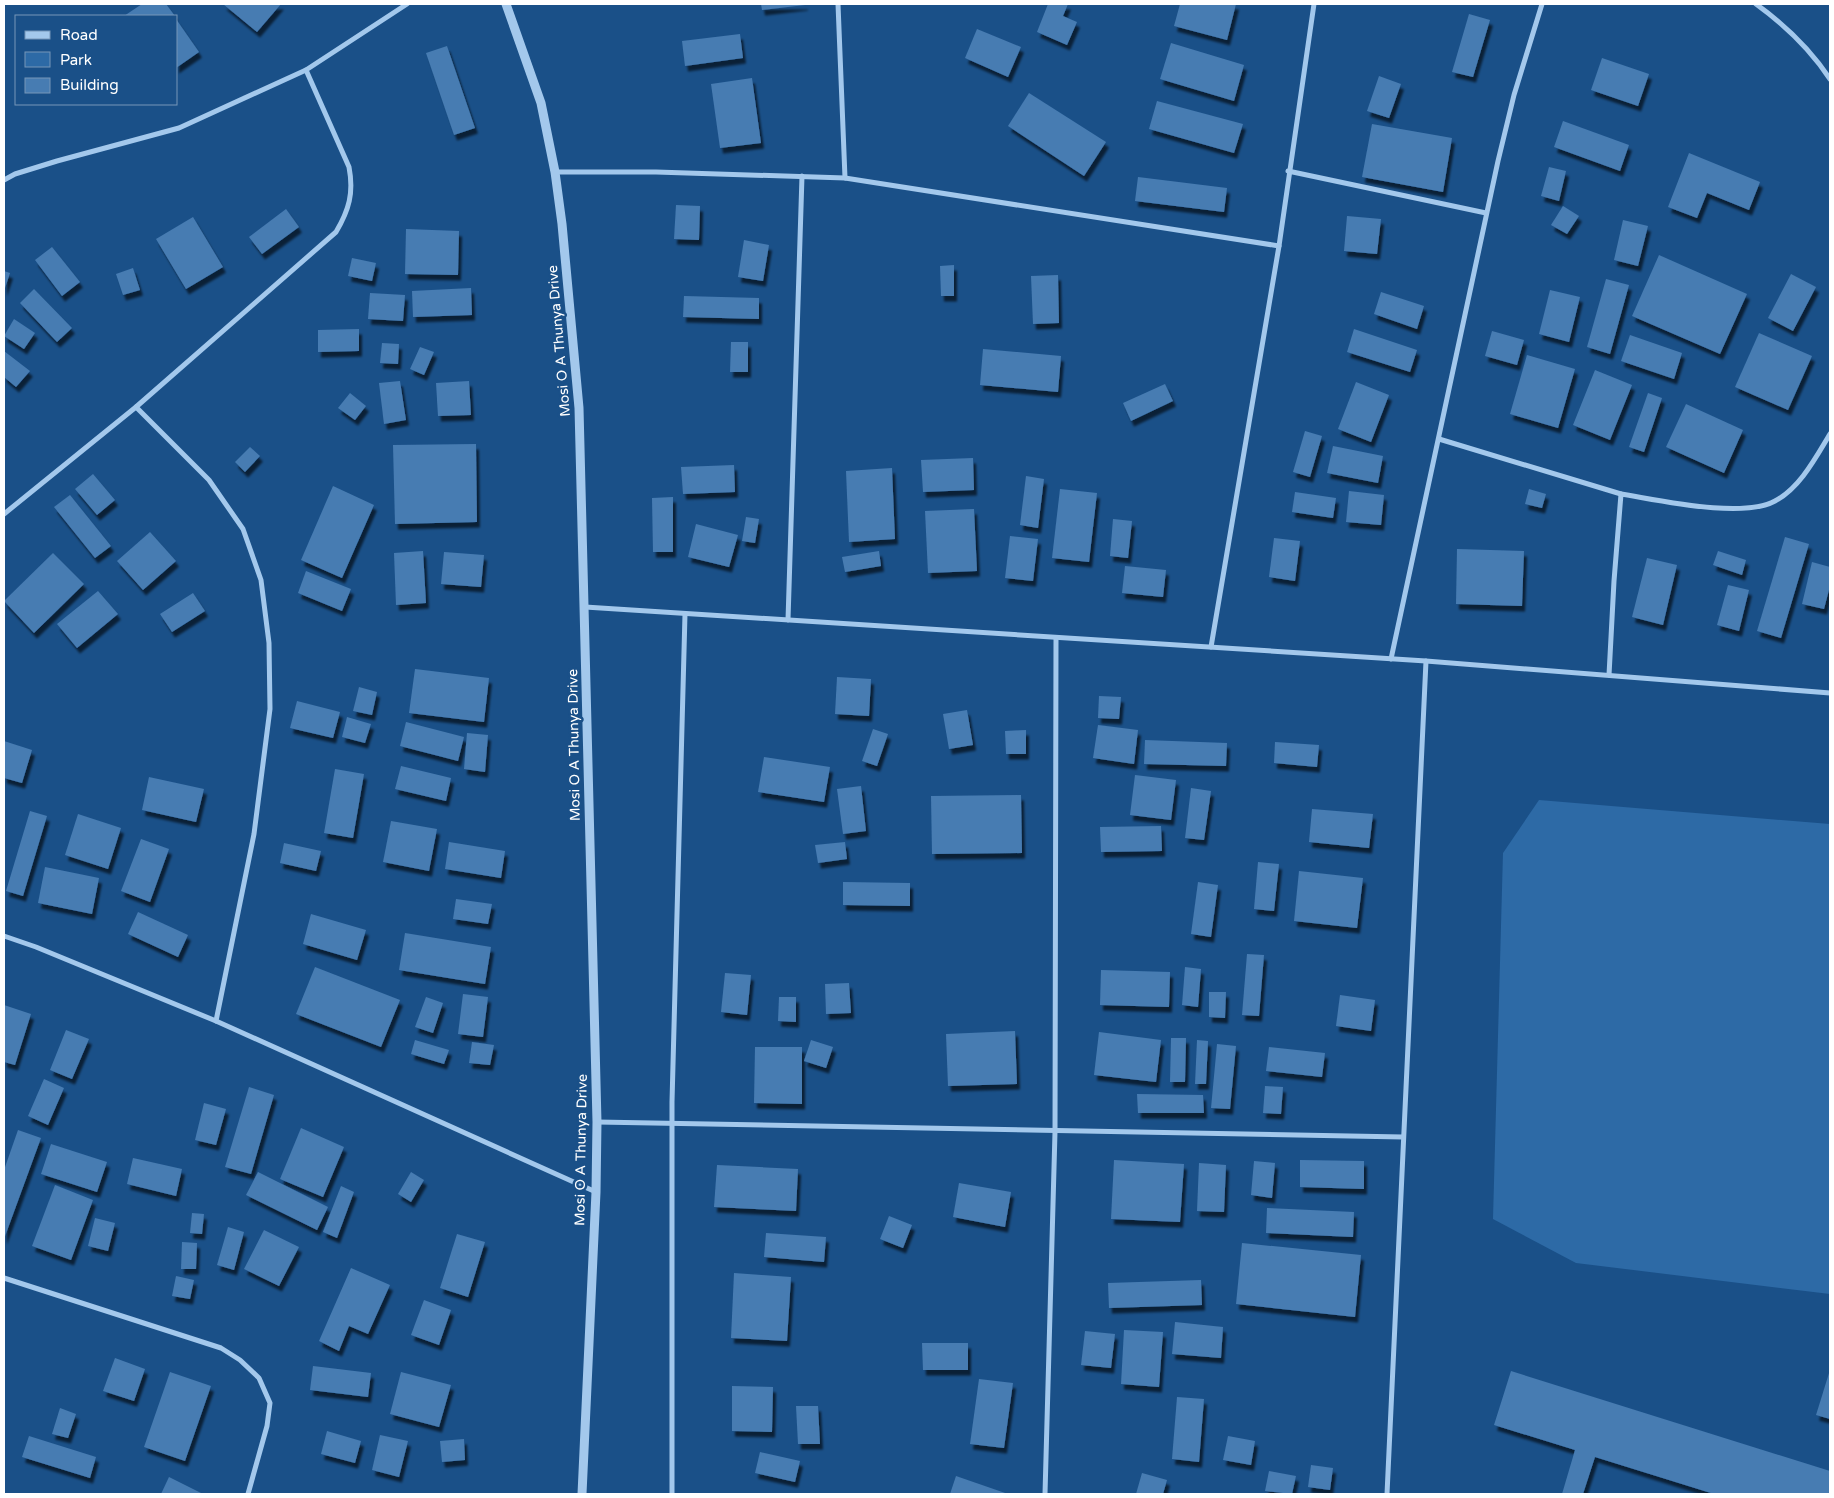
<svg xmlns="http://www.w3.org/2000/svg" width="1834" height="1498" font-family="'Varela Round',sans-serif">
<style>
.green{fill:#2d6aa6}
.building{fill:#477cb2;filter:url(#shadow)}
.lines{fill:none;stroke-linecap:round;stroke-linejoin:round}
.minor{stroke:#a3c8ec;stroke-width:5}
.tertiary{stroke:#a3c8ec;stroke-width:9}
.labels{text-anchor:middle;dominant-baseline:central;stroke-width:5;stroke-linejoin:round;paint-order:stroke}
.street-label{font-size:14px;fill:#fff;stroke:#1a5088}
</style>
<defs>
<filter id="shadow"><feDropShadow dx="3" dy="5.5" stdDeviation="1" flood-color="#0009"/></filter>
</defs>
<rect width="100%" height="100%" fill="#1a5088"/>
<polygon class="green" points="1539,800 1830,824 1830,1294 1576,1263 1493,1219 1503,853"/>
<g class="building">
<polygon points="142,4 166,4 175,16 124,16"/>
<polygon points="223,4 281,4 257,32"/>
<polygon points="761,4 805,4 805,5 762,10"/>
<polygon points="1048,4 1068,4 1063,16 1077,22 1067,45 1037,32"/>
<polygon points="1180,4 1236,4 1227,40 1174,26"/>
<polygon points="1469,14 1490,20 1473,77 1452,72"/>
<polygon points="176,19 199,52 176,68"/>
<polygon points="977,29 1021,47 1008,77 965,58"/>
<polygon points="740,34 743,58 685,66 682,41"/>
<polygon points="1171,43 1244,65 1234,101 1160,79"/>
<polygon points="447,46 475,128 454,135 426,53"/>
<polygon points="1602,58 1649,74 1638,106 1591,90"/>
<polygon points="1379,76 1401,84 1389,118 1367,111"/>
<polygon points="752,78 761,143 720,148 711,84"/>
<polygon points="1029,93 1106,142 1084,176 1008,126"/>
<polygon points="1157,101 1243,124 1234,153 1149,129"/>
<polygon points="1563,121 1629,145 1620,171 1554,147"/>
<polygon points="1372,124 1452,138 1443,192 1362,177"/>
<polygon points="1689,153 1760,182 1749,210 1707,193 1697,218 1668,207"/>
<polygon points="1549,167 1566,171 1559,201 1541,196"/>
<polygon points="1138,177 1227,188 1224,212 1135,201"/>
<polygon points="676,205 700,206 699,240 674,239"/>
<polygon points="1563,206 1579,216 1567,234 1551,225"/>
<polygon points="286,209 299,227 262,254 249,237"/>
<polygon points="1347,216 1381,219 1377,254 1344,251"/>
<polygon points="193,217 223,267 186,289 156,239"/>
<polygon points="1623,220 1648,226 1638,266 1614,260"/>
<polygon points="406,229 459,231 458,275 405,274"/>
<polygon points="744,240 769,245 763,281 738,277"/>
<polygon points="52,247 80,282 62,296 35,260"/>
<polygon points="1659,255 1747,294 1720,354 1632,316"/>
<polygon points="352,258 376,263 372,281 348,276"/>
<polygon points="954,265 954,296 941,296 940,266"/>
<polygon points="133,268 140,290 123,295 116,274"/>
<polygon points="4,271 10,273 4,291"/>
<polygon points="1791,274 1816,287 1793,331 1768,318"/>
<polygon points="1058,275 1059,323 1033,324 1031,276"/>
<polygon points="1606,279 1629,285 1610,354 1587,347"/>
<polygon points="471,288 472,315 413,317 412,291"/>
<polygon points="34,289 72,328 57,342 20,303"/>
<polygon points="1550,290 1580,297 1569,342 1539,334"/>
<polygon points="1381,292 1424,306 1417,329 1374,314"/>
<polygon points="370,293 405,295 403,321 368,319"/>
<polygon points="684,296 759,298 759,319 683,317"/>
<polygon points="14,319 35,333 24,349 4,336"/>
<polygon points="359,329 359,351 318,352 318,330"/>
<polygon points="1354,329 1417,350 1410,372 1347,352"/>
<polygon points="1492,331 1524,340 1517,365 1485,356"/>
<polygon points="1759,333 1812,356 1788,410 1735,387"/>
<polygon points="1630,335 1682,353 1674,379 1621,361"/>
<polygon points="731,342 748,342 748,372 730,372"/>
<polygon points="382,343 399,344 398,364 380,363"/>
<polygon points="420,347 434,352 424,375 410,369"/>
<polygon points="983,349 1061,356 1058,392 980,385"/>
<polygon points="4,351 30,371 16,387 4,377"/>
<polygon points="1527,355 1575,369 1558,428 1510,414"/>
<polygon points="1595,370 1632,385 1610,440 1573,425"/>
<polygon points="400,381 406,420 384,424 379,383"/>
<polygon points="469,381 471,415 438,416 436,383"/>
<polygon points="1356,382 1389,395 1371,442 1338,429"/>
<polygon points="1165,384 1173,401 1131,421 1123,403"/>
<polygon points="350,393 366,406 355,420 338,408"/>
<polygon points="1648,393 1662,398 1644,452 1629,447"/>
<polygon points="1686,404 1743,430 1724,473 1666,447"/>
<polygon points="1305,431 1322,436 1310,477 1293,472"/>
<polygon points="476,444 477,522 395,524 393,445"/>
<polygon points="1333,446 1383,456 1378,483 1327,473"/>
<polygon points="250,447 260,456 245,472 235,462"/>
<polygon points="973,458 974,490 923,492 921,460"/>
<polygon points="734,465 735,492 683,494 681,467"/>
<polygon points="892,468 895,539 849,542 846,471"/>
<polygon points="93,474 115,500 97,515 75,489"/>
<polygon points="1026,476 1044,479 1038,528 1020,525"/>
<polygon points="333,486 374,505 342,578 301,560"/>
<polygon points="1060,489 1097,493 1089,562 1052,558"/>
<polygon points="1529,489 1546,494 1542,508 1525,504"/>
<polygon points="1349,491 1384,495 1381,525 1346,522"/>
<polygon points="1295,492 1336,498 1333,518 1292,512"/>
<polygon points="70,495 111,546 95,558 54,507"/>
<polygon points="673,497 673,552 653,552 652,498"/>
<polygon points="974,509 977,571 928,573 925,511"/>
<polygon points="746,517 759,519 755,543 742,541"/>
<polygon points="1113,519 1132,521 1128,558 1110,556"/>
<polygon points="696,524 738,535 729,567 688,557"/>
<polygon points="150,532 176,561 143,590 117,561"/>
<polygon points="1010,536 1038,539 1033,581 1005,578"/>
<polygon points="1785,537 1809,544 1781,638 1757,631"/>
<polygon points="1274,538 1300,541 1295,581 1269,577"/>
<polygon points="1457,549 1524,551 1522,606 1456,604"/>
<polygon points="423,551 426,603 396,605 394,553"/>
<polygon points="879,551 881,566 845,572 842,557"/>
<polygon points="1718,551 1746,560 1742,575 1713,565"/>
<polygon points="444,552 484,555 481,587 441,584"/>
<polygon points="53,553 84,584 34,633 4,601"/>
<polygon points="1647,558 1677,565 1663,625 1632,617"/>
<polygon points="1812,562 1830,567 1830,586 1824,609 1802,604"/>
<polygon points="1125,566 1166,570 1163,597 1122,593"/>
<polygon points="306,571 351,589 342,611 298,593"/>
<polygon points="1728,585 1749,590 1739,631 1717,625"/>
<polygon points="98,591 118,614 77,648 57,624"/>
<polygon points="193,593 205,611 172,632 160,614"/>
<polygon points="415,669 489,678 484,722 409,713"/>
<polygon points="837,677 871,679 869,716 835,714"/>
<polygon points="359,687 377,692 372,715 353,711"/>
<polygon points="1099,696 1121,697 1119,719 1098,718"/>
<polygon points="297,701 340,712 333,738 290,728"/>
<polygon points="967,710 973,745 949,749 943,714"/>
<polygon points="347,717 371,724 365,743 342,737"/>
<polygon points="406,722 464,737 458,761 400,746"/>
<polygon points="1098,725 1138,730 1134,764 1093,758"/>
<polygon points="873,729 888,734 877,766 862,761"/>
<polygon points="1026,730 1026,754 1006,754 1005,731"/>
<polygon points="467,733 488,735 485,772 464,769"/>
<polygon points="1145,740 1227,743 1226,766 1144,764"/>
<polygon points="4,741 32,750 22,783 4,778"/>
<polygon points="1275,742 1319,745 1317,767 1274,763"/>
<polygon points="764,757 830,767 824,802 758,792"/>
<polygon points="401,766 451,778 446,801 395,789"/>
<polygon points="335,769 364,774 353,838 324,833"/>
<polygon points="1135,775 1176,780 1171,820 1130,815"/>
<polygon points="149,777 204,789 196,822 142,810"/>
<polygon points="861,786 866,831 843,834 837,789"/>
<polygon points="1191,788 1211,791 1204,840 1185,838"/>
<polygon points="1021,795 1022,853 932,854 931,796"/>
<polygon points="1312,809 1373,814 1369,848 1309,842"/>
<polygon points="30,811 47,816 23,896 6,891"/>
<polygon points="78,814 121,828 108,869 65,855"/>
<polygon points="391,821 437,829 429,871 383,862"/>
<polygon points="1161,826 1162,851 1101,852 1100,827"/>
<polygon points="141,839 169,849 150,902 121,891"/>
<polygon points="449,842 505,851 501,878 445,869"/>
<polygon points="845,842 847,859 818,863 815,845"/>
<polygon points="284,843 321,851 316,871 280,863"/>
<polygon points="1258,862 1279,864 1274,911 1254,909"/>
<polygon points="45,867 99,878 92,914 38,903"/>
<polygon points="1299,871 1363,878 1357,928 1294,921"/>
<polygon points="843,882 910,883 910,906 843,905"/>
<polygon points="1198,882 1218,885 1211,937 1191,934"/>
<polygon points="456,899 492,904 488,924 453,919"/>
<polygon points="138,912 188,935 178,957 128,934"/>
<polygon points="311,914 366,930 357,960 303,944"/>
<polygon points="405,933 491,947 485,984 399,970"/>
<polygon points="1247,954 1264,955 1259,1016 1242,1015"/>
<polygon points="315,967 400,1000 381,1047 296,1014"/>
<polygon points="1185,967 1201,969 1198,1007 1182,1005"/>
<polygon points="1101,970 1170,972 1169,1007 1100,1005"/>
<polygon points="725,973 751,975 747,1015 721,1012"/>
<polygon points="849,983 851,1013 826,1014 825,984"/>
<polygon points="1209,992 1226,992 1225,1018 1209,1017"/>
<polygon points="463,994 488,997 483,1037 458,1034"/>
<polygon points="1340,995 1375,1000 1371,1031 1336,1026"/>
<polygon points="426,997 443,1003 433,1033 415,1027"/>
<polygon points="779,997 796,997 796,1022 778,1021"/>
<polygon points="4,1005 31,1014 15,1065 4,1062"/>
<polygon points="66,1030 89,1039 72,1079 50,1070"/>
<polygon points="1015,1031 1017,1084 948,1086 946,1034"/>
<polygon points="1099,1032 1161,1040 1156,1082 1094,1075"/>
<polygon points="1171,1038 1186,1038 1185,1082 1170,1082"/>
<polygon points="415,1040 449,1050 444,1064 411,1054"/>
<polygon points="811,1040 833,1047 826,1068 804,1061"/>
<polygon points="1197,1040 1208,1041 1206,1084 1195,1084"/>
<polygon points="472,1042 494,1045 490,1065 469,1063"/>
<polygon points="1217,1044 1236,1046 1230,1109 1211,1108"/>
<polygon points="755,1047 802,1047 802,1104 754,1103"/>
<polygon points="1269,1047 1325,1053 1322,1077 1266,1071"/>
<polygon points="44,1079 64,1088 48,1125 28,1116"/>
<polygon points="1265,1086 1283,1087 1281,1114 1263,1113"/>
<polygon points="249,1087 274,1095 251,1174 225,1167"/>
<polygon points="1137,1094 1203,1095 1204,1113 1138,1113"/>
<polygon points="204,1103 226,1109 216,1145 195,1140"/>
<polygon points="301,1128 344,1147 323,1197 280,1179"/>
<polygon points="18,1130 41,1138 4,1239 4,1170"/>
<polygon points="51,1144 107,1162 97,1192 41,1174"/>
<polygon points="133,1158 182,1169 176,1196 127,1184"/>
<polygon points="1114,1160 1184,1164 1180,1222 1111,1219"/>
<polygon points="1300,1160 1364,1161 1364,1189 1300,1187"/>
<polygon points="1254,1161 1275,1163 1272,1198 1251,1195"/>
<polygon points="1199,1163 1226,1165 1224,1212 1197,1211"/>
<polygon points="717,1165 798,1169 796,1211 714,1207"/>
<polygon points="258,1172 328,1207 317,1230 246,1195"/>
<polygon points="411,1172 424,1180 411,1202 398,1194"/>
<polygon points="959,1183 1011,1192 1005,1227 953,1217"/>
<polygon points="55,1185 93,1200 71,1260 32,1246"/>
<polygon points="341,1186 354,1192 337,1238 323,1232"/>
<polygon points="1267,1208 1354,1212 1353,1237 1266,1233"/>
<polygon points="192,1213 204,1214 202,1234 190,1233"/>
<polygon points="889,1216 912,1225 903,1248 880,1239"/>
<polygon points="95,1218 115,1223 108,1251 88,1246"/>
<polygon points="228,1227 244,1232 234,1270 217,1265"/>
<polygon points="264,1230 299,1247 279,1286 244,1269"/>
<polygon points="766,1233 826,1237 824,1262 764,1257"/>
<polygon points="457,1234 485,1242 468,1297 440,1288"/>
<polygon points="182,1242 197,1243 196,1269 181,1269"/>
<polygon points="1242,1243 1361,1255 1355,1317 1236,1304"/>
<polygon points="351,1268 390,1285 368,1334 349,1326 339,1351 319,1341"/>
<polygon points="734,1273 791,1277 787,1341 731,1338"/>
<polygon points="176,1276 194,1280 190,1299 172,1296"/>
<polygon points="1201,1280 1202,1305 1109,1308 1108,1283"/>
<polygon points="424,1300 451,1310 439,1345 411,1335"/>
<polygon points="1175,1322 1223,1327 1221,1358 1172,1354"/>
<polygon points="1124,1330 1163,1332 1159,1387 1121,1384"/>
<polygon points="1085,1331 1115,1334 1111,1368 1081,1365"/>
<polygon points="922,1343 968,1343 968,1370 923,1370"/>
<polygon points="115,1358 145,1369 134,1401 103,1391"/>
<polygon points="313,1366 371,1373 368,1397 310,1390"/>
<polygon points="1830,1370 1830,1419 1816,1415"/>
<polygon points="1511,1371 1830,1471 1830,1494 1714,1494 1595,1457 1583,1494 1562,1494 1575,1450 1494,1425"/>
<polygon points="170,1372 211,1386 185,1461 144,1447"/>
<polygon points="401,1372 451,1385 439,1427 390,1414"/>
<polygon points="979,1379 1013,1383 1004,1448 970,1444"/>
<polygon points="732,1386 773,1387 772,1432 732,1431"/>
<polygon points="1177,1397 1204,1399 1199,1462 1172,1459"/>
<polygon points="796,1406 818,1406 820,1444 798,1444"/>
<polygon points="60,1408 76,1414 68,1438 52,1434"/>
<polygon points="327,1431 361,1441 355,1463 321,1454"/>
<polygon points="380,1435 408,1441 399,1477 372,1470"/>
<polygon points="29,1436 96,1457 90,1478 22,1457"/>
<polygon points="1228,1436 1255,1441 1251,1465 1223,1460"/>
<polygon points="464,1439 465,1460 442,1462 440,1441"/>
<polygon points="760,1452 800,1461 795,1482 755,1473"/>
<polygon points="1311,1465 1333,1468 1330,1490 1308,1487"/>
<polygon points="1269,1471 1296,1476 1292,1494 1265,1491"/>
<polygon points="1142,1473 1167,1480 1163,1494 1136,1494"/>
<polygon points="956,1476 1008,1494 950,1494"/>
<polygon points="169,1477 203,1494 161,1494"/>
</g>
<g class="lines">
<g class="minor">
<polyline points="838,4 845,178"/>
<path d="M 1756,4 C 1785,25 1810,49 1830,79"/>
<polyline points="1288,171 1486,213"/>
<polyline points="555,172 656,172 845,178 1279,246"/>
<polyline points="4,180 15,174 57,161 179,128 306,70 407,4"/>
<polyline points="136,407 209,480 243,529 261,580 269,643 270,709 254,834 216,1021"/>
<polyline points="1439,439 1621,494"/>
<path d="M 4,514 L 136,407 L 336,232 C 349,210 354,193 349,167 L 306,70"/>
<polyline points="585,607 1426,661 1830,693"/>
<polyline points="788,620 802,176"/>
<polyline points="1211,647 1279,246 1314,4"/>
<polyline points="1391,659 1498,161 1514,95 1542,4"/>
<path d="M 1609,675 L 1614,581 L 1621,494 C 1659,500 1742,519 1775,501 C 1800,488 1816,457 1830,434"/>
<polyline points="4,936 36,947 216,1021 596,1192"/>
<polyline points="597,1122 1403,1137"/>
<polyline points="4,1278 221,1348 240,1360 259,1378 270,1403 267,1426 248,1494"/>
<polyline points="672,1494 672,1102 685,614"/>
<polyline points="1045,1494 1055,1132 1056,638"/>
<polyline points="1387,1494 1426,661"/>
</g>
<polyline class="tertiary" points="506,4 541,103 555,172 562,224 579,408 597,1122 596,1192 582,1494"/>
</g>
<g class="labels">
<g class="street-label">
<text transform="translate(559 341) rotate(-95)">Mosi O A Thunya Drive</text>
<text transform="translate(574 745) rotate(-91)">Mosi O A Thunya Drive</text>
<text transform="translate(581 1150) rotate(-89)">Mosi O A Thunya Drive</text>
</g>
</g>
<rect width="1834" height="1498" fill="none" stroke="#ffffff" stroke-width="10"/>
<rect x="15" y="15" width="162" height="90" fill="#1a5088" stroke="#7696b8"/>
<rect x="25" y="31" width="25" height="8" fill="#a3c8ec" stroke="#7696b8"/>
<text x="60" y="40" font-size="15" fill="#ffffff">Road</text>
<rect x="25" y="52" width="25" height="15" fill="#2d6aa6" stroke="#7696b8"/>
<text x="60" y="65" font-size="15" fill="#ffffff">Park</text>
<rect x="25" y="78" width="25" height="15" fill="#477cb2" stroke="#7696b8"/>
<text x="60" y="90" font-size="15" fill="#ffffff">Building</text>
</svg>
